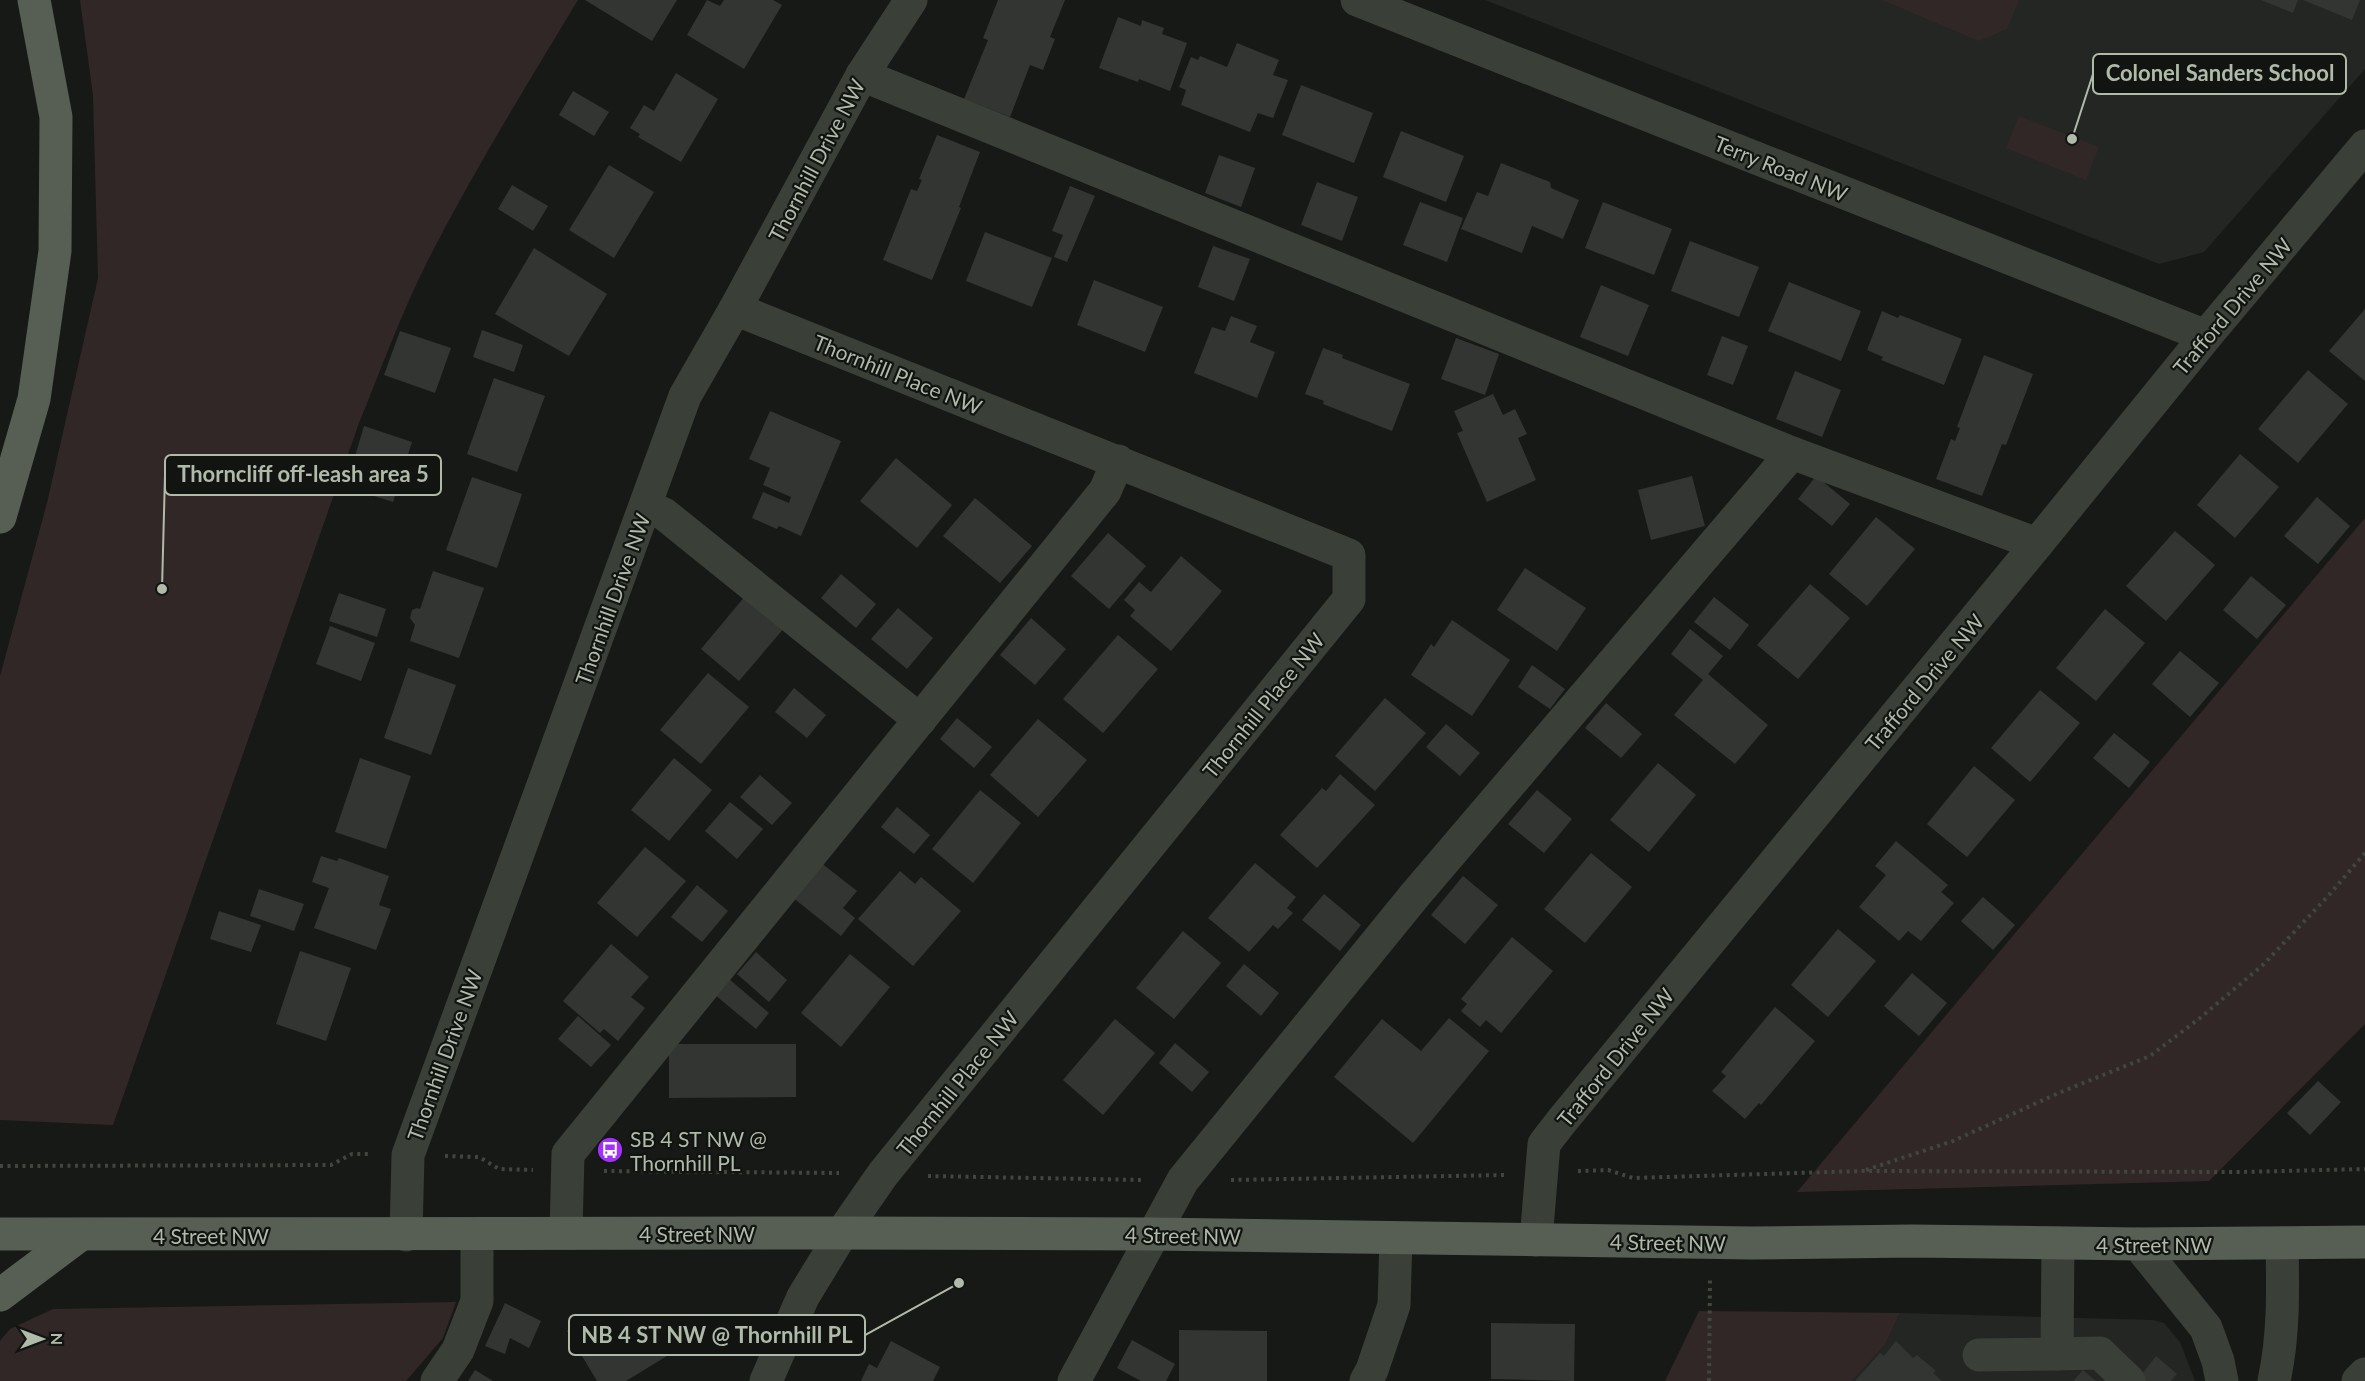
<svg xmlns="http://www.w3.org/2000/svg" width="2365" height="1381" font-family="Lato,sans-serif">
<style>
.built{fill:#232623}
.green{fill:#322727}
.building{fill:#323532}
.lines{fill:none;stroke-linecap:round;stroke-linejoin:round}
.path{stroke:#41463e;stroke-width:4;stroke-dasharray:3 4.5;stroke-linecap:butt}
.minor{stroke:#3a3f38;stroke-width:33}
.major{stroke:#575e54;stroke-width:33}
.labels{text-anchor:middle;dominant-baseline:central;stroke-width:4.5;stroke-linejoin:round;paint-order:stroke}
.street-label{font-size:21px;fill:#b0baa9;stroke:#121412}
.poi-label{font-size:21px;fill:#b0baa9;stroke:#121412;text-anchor:start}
.leader{fill:none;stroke:#b0baa9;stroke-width:2}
.callout-dot{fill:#b0baa9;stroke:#121412;stroke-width:2}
.callout{fill:#121412;stroke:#b0baa9;stroke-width:2}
.callout-label{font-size:22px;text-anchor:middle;font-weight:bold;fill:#b0baa9}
</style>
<rect width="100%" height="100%" fill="#171917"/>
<g class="built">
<polygon points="1485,0 2365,0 2365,69 2204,252 2159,264"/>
<polygon points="1900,1313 2153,1320 2164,1323 2180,1342 2195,1381 1852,1381 1885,1345"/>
</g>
<g class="green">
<path d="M 80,0 L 578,0 C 526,86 473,172 427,262 C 401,314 381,369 359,423 L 113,1125 L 0,1120 L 0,676 L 47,503 L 98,278 L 93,95 Z"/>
<polygon points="1882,0 2019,0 2007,29 1979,41"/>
<polygon points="2019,116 2099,147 2086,180 2006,148"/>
<polygon points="2365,518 2365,1024 2209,1181 1797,1192"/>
<polygon points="456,1302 443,1338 406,1381 0,1381 0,1341 10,1329 53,1309"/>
<polygon points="1699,1311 1900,1313 1885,1345 1852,1381 1665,1381"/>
</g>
<g class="building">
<polygon points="585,0 677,0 652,41"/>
<polygon points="707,0 720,6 724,0 773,0 782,5 744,69 687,35"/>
<polygon points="998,0 1065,0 1050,37 1055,39 1043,70 1030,65 1010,117 964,99 988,40 983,38"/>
<polygon points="2261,0 2298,0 2293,13"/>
<polygon points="2303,0 2360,0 2352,20"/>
<polygon points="1118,17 1141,26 1142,20 1164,28 1162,34 1187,43 1170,91 1139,79 1138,82 1099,68"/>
<polygon points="1237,43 1279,60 1273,75 1288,80 1273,118 1258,113 1250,132 1181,105 1186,90 1179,87 1191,57 1198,60 1200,56 1227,67"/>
<polygon points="676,73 718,99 681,162 638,137 640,134 630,128 644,105 654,111"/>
<polygon points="1301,85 1373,113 1354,163 1282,135"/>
<polygon points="573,91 609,112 594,136 559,115"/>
<polygon points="1401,131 1464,156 1446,202 1383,177"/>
<polygon points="937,135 980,152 959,207 961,208 932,280 883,260 911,189 917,191 922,180 919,179"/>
<polygon points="1219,155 1255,168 1241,207 1205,193"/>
<polygon points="1501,163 1550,182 1551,188 1579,200 1563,239 1532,226 1522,253 1461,229 1477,192 1488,196"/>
<polygon points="609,165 654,192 614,258 569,230"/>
<polygon points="1317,182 1358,197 1342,241 1301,225"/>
<polygon points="512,185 548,206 533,231 498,209"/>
<polygon points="1070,186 1095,196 1067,262 1054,257 1063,235 1052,231"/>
<polygon points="1420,202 1463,218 1447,262 1403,245"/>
<polygon points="1603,202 1672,229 1654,275 1585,248"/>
<polygon points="985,232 1052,258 1032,307 966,281"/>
<polygon points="1690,241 1759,267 1739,317 1671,291"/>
<polygon points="1213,246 1250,259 1234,301 1198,287"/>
<polygon points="534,248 607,294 569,356 495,314"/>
<polygon points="1094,280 1163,307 1145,352 1077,325"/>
<polygon points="1789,282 1861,311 1841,361 1768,331"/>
<polygon points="1601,285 1649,305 1628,356 1580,337"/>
<polygon points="2365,309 2365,381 2329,351"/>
<polygon points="1882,311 1898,318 1900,315 1962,339 1944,385 1881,360 1883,357 1867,350"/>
<polygon points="1231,316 1257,326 1250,342 1275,352 1257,398 1194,373 1212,327 1225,331"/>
<polygon points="482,330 523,345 514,372 473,357"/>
<polygon points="400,331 451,348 435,393 384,375"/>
<polygon points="1722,336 1748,346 1733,385 1707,375"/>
<polygon points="1456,338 1499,354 1485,395 1441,379"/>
<polygon points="1323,348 1343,355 1342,358 1410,384 1392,431 1323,404 1324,401 1305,394"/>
<polygon points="1984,355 2033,374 2006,445 2002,444 1982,496 1936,479 1951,439 1955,441 1960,428 1957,427"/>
<polygon points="2308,370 2348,404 2298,463 2258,429"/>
<polygon points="1795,371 1841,390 1822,437 1776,419"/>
<polygon points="494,378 545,396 517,472 467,454"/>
<polygon points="1493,394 1503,415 1515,409 1527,434 1518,438 1536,480 1487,502 1457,433 1463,431 1454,411"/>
<polygon points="770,411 841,441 801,536 779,526 777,529 752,518 763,492 789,503 791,497 763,485 770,468 749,459"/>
<polygon points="364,426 412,442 393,502 346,487"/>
<polygon points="2240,454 2279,487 2235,538 2197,505"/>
<polygon points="896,458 952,505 917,548 860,501"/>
<polygon points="1692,476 1705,526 1651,540 1638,490"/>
<polygon points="1816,476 1850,504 1832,526 1798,499"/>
<polygon points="472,477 522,494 497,568 446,550"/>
<polygon points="2317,497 2350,526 2318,564 2284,536"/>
<polygon points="975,498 1032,546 1000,583 943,536"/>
<polygon points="1876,517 1915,549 1867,606 1829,574"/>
<polygon points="2175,531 2215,565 2166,621 2126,586"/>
<polygon points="1108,533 1146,566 1109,609 1071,576"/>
<polygon points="1181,556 1222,591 1171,651 1130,616 1135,610 1124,600 1139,582 1151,592"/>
<polygon points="1525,568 1586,608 1557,651 1497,610"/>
<polygon points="433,571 484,588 459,658 410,641 415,625 410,618 412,610 417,608 420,609"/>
<polygon points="841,574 876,604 856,628 821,598"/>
<polygon points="2251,576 2286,605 2257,639 2223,610"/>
<polygon points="1810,584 1850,618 1798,679 1757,645"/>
<polygon points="339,593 386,609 377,637 329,621"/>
<polygon points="746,595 785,627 739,681 701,649"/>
<polygon points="1714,597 1749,625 1730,650 1694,622"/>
<polygon points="898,608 933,638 907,669 871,639"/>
<polygon points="2105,609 2145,643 2096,701 2056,668"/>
<polygon points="1031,618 1066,649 1035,685 1000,655"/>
<polygon points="1452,620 1510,660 1472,716 1411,675 1431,644 1434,647"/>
<polygon points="330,626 375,643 361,681 316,664"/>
<polygon points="1690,629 1723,656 1708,674 1768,725 1735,764 1674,715 1703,680 1671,654"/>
<polygon points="1118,635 1158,669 1103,733 1063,699"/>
<polygon points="2180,651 2219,683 2190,717 2152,684"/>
<polygon points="1532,665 1565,689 1550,709 1518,687"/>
<polygon points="408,668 456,685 431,755 384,738"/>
<polygon points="708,673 749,707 701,764 660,730"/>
<polygon points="794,688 826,715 807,738 775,712"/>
<polygon points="2040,690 2080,723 2030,782 1991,748"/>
<polygon points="1385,698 1426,733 1375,791 1335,756"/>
<polygon points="1606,703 1642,734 1621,758 1585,728"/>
<polygon points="957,718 992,747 974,768 940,739"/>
<polygon points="1038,719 1087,760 1038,817 990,775"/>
<polygon points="1446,724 1480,753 1460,776 1426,747"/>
<polygon points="2114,733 2150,762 2129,788 2093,758"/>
<polygon points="360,758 411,776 386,849 335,832"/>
<polygon points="674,758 712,790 669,841 631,810"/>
<polygon points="1658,763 1696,795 1649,852 1610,820"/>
<polygon points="1974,766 2015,800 1967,857 1927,824"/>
<polygon points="1340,774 1375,805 1317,868 1280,835 1322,788 1326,791"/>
<polygon points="760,775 792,803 772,825 740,797"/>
<polygon points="980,790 1021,823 973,883 932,849"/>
<polygon points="1537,790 1572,819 1544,853 1508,824"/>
<polygon points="730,802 763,829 737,859 705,831"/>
<polygon points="897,807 930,835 914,854 881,827"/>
<polygon points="1896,841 1948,885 1941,892 1954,903 1921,941 1908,931 1899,941 1859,907 1886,875 1875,866"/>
<polygon points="645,847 686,881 637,937 597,903"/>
<polygon points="1591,853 1632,887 1585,943 1544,909"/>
<polygon points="321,856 337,861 339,858 389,876 379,905 391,909 376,950 314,928 329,888 312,882"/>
<polygon points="820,862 857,891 843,908 855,918 841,936 792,897"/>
<polygon points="1255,863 1296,897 1287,908 1293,913 1278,929 1273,925 1249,952 1208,918"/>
<polygon points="900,871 915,884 921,877 961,911 913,966 858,919"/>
<polygon points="1463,876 1498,905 1465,944 1431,915"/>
<polygon points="697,885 728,911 702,942 671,917"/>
<polygon points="259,889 304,904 294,931 250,916"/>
<polygon points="1324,894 1361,925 1340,951 1302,920"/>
<polygon points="1983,897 2015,925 1993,950 1961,921"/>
<polygon points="219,911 261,925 251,952 210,939"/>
<polygon points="1838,929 1876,961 1828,1017 1791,985"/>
<polygon points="1183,931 1221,963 1174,1019 1136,988"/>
<polygon points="1512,937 1553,971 1501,1033 1486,1020 1480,1027 1461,1011 1467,1004 1461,999"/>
<polygon points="611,944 649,977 631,997 645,1008 618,1041 604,1029 600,1033 563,1001"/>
<polygon points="300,951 351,968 326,1041 276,1024"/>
<polygon points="756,952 787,980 769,1002 737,974"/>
<polygon points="850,954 890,987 841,1047 801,1013"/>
<polygon points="1244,964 1279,993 1261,1016 1226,986"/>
<polygon points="1912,973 1947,1003 1919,1036 1884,1006"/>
<polygon points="729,979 769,1013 756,1029 715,995"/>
<polygon points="1775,1007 1815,1041 1761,1105 1759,1103 1745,1119 1712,1091 1726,1076 1721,1072"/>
<polygon points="578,1016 611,1045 591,1067 558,1039"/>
<polygon points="1449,1018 1489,1051 1413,1143 1334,1077 1382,1019 1421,1051"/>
<polygon points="1115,1019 1155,1053 1103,1115 1063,1080"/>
<polygon points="1175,1043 1209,1072 1192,1092 1159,1063"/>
<polygon points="669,1044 796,1044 796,1097 669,1098"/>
<polygon points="2318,1081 2341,1102 2310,1135 2287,1113"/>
<polygon points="505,1303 541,1321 529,1348 510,1338 505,1354 485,1346"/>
<polygon points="666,1314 685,1345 626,1381 597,1381 567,1331 593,1315 602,1331 621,1320 630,1336"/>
<polygon points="1491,1323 1575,1324 1574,1381 1491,1379"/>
<polygon points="1179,1330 1267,1331 1267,1381 1179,1381"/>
<polygon points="1132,1340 1175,1364 1166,1381 1141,1381 1117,1368"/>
<polygon points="891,1341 940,1367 933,1381 861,1381 869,1364 877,1368"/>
<polygon points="1896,1341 1913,1358 1917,1355 1936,1371 1933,1373 1942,1381 1855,1381 1880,1353 1884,1356"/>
<polygon points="2156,1356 2177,1374 2171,1381 2142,1381 2139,1378"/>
<polygon points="475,1370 493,1381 468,1381"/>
<polygon points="2083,1370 2096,1381 2073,1381"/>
</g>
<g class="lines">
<g class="path">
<polyline points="445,1156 479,1157 499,1169 533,1170"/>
<polyline points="0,1166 331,1165 352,1154 371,1154"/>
<polyline points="1866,1170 1953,1141 2061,1092 2150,1056 2200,1018 2264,964 2329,895 2365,853"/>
<polyline points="604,1171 839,1173"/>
<polyline points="1578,1171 1608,1170 1633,1178 1862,1171 2241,1172 2365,1169"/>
<polyline points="928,1176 1142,1180"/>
<polyline points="1231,1180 1505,1175"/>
<polyline points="1709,1381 1710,1277"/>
</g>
<g class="minor">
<polyline points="1357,0 2206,336"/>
<polyline points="862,75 1792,453 2037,544"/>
<polyline points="735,309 1349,555 1349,599 883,1174 842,1233 803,1297 766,1381"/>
<polyline points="646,506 664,514 920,720"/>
<polyline points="566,1233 568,1154 1105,491 1118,461"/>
<polyline points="406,1235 408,1155 685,396 735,309 862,75 911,0"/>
<polyline points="1536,1240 1544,1144 1561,1122 2037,544 2206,336 2365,146"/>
<polyline points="2058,1243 2057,1354 2100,1353 2129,1381"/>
<polyline points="2138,1244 2206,1328 2218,1361 2222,1381"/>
<polyline points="1979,1355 2057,1354"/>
<polyline points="437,1381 458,1350 477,1301 477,1234"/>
<polyline points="1074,1381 1183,1180 1415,895 1792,453"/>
<polyline points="1366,1381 1372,1370 1394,1305 1396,1238"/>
<path d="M 2274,1381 C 2284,1335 2283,1289 2282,1243"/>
<polyline points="2358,1381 2365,1374"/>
</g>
<g class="major">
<polyline points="0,517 34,399 55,251 56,117 34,0"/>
<polyline points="0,1234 842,1233 1154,1234 1751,1243 1912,1241 2138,1244 2365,1242"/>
<polyline points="0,1295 80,1235"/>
</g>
</g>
<defs>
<g id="bus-disc" transform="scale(1.35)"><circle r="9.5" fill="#a131f8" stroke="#121412"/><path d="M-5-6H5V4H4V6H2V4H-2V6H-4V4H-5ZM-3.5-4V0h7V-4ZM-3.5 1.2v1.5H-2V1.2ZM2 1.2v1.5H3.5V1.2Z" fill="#fff"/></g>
</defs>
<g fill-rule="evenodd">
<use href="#bus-disc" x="610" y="1150"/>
</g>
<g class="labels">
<g class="street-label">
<text transform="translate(816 160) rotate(-62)">Thornhill Drive NW</text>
<text transform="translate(1781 168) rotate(22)">Terry Road NW</text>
<text transform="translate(2232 306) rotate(-50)">Trafford Drive NW</text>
<text transform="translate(898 374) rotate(22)">Thornhill Place NW</text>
<text transform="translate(612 599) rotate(-70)">Thornhill Drive NW</text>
<text transform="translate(1924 682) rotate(-50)">Trafford Drive NW</text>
<text transform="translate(1263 705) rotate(-51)">Thornhill Place NW</text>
<text transform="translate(444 1055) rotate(-70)">Thornhill Drive NW</text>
<text transform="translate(1615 1057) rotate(-51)">Trafford Drive NW</text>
<text transform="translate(957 1083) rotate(-51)">Thornhill Place NW</text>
<text x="697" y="1233">4 Street NW</text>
<text x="211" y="1235">4 Street NW</text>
<text transform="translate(1183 1235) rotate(1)">4 Street NW</text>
<text transform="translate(1668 1242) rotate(1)">4 Street NW</text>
<text x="2154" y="1244">4 Street NW</text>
</g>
<g class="poi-label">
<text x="630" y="1138">SB 4 ST NW @<tspan x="630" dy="24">Thornhill PL</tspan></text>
</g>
</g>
<path class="leader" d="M2072 139L2093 74M162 589L165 475M959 1283L865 1335"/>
<g class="callout-dot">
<circle cx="2072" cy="139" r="6"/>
<circle cx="162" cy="589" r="6"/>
<circle cx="959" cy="1283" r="6"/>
</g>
<g class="callout">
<rect x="2093" y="54" width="253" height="40" rx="6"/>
<rect x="165" y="455" width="276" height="40" rx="6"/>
<rect x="569" y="1315" width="296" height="40" rx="6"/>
</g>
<g class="callout-label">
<text x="2220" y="81">Colonel Sanders School</text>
<text x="303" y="482">Thorncliff off-leash area 5</text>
<text x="717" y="1343">NB 4 ST NW @ Thornhill PL</text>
</g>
<g transform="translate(42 1339) rotate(90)" stroke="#121412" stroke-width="4.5" paint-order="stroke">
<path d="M0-4.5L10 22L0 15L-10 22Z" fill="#b0baa9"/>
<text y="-9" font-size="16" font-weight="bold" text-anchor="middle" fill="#b0baa9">N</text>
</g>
</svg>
